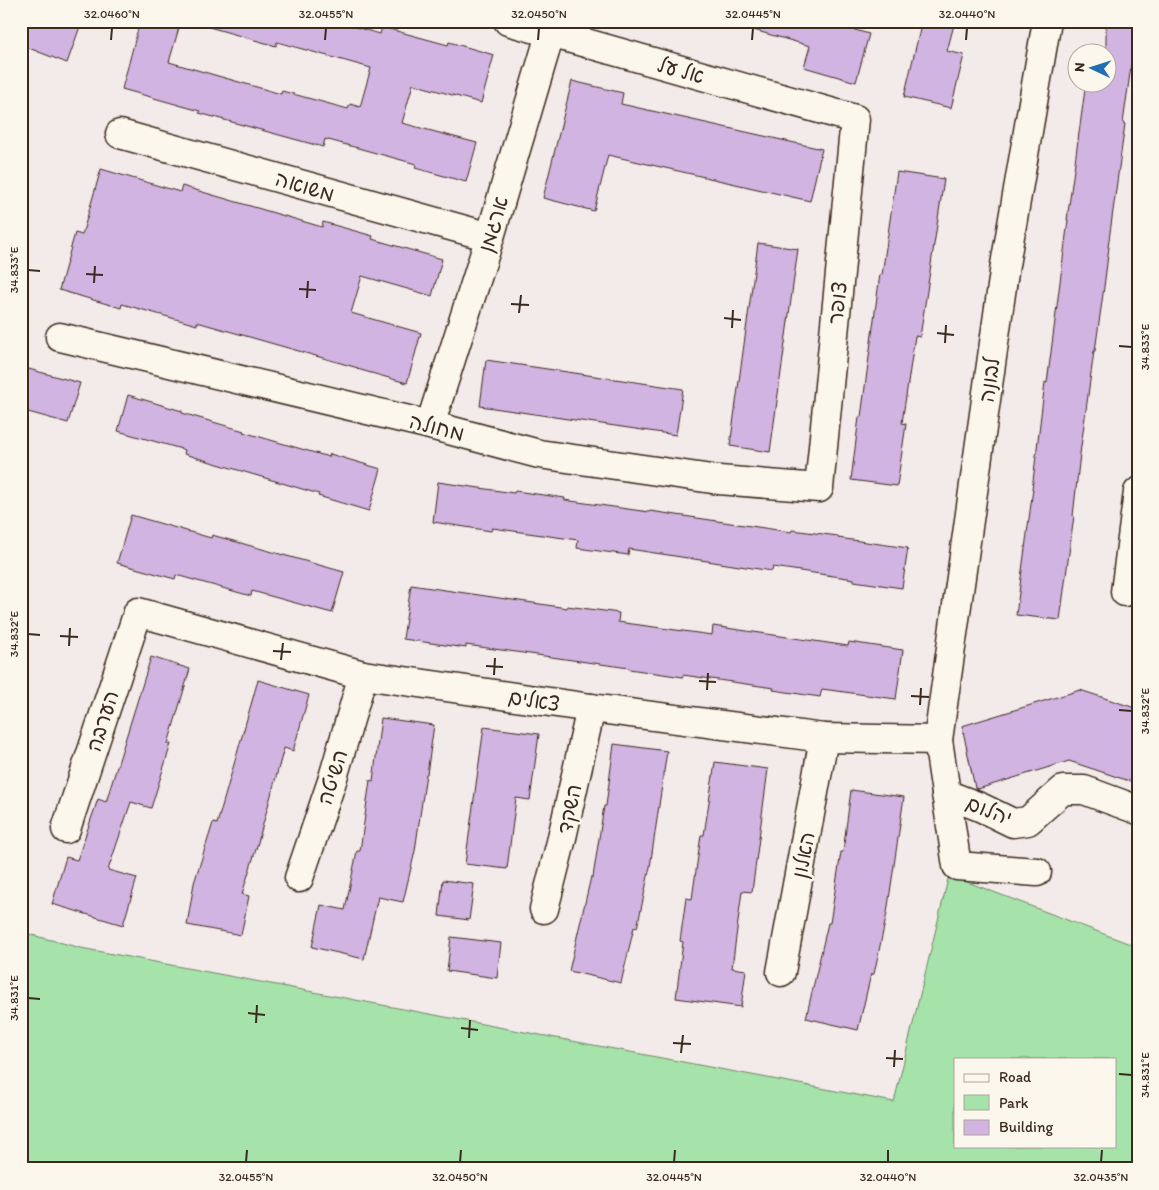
<svg xmlns="http://www.w3.org/2000/svg" width="1159" height="1190" font-family="Itim,'Playpen Sans Hebrew',sans-serif">
<style>
.green{fill:#a5e3aa;stroke:#708664;fill-rule:evenodd}
.building{fill:#d1b4e2;stroke:#3b2a1e}
.lines{fill:none;stroke-linecap:round;stroke-linejoin:round}
.minor-casing{stroke:#3b2a1e;stroke-width:31}
.minor{stroke:#fbf7ec;stroke-width:28}
.ticks{fill:none;stroke:#3b2a1e;stroke-width:2}
.labels{text-anchor:middle;dominant-baseline:central;stroke-width:5;stroke-linejoin:round;paint-order:stroke}
.street-label{font-size:21px;fill:#3b2a1e;stroke:#fbf7ec}
.neatline{fill:none;stroke:#3b2a1e;stroke-width:2}
.ticks-label{font-size:12px;text-anchor:middle;fill:#3b2a1e}
</style>
<rect width="100%" height="100%" fill="#f3eaea"/>
<filter id="ink" filterUnits="userSpaceOnUse"><feTurbulence type="fractalNoise" baseFrequency=".02" numOctaves="2"/><feDisplacementMap in="SourceGraphic" scale="10" xChannelSelector="R" yChannelSelector="G"/><feConvolveMatrix kernelMatrix="1 2 1 2 8 2 1 2 1" color-interpolation-filters="sRGB"/></filter>
<g filter="url(#ink)">
<path class="green" d="M 949,875 L 1138,947 L 1138,1169 L 21,1169 L 21,932 L 81,948 L 894,1102 ZM 955,1059 L 1115,1059 L 1115,1146 L 955,1146 Z"/>
<g class="building">
<polygon points="27,21 82,21 67,63 21,45 21,35"/>
<polygon points="140,21 181,21 169,62 281,94 282,91 348,109 350,104 360,107 371,68 277,42 276,46 209,27 210,21 334,21 380,34 382,27 448,45 449,42 494,55 481,103 413,84 402,123 477,143 466,182 415,168 416,164 325,139 323,147 199,113 200,111 122,89"/>
<polygon points="744,21 824,21 869,34 856,82 804,67 810,46 743,27"/>
<polygon points="922,21 955,21 947,51 964,55 951,108 904,97"/>
<polygon points="1106,21 1138,21 1138,30 1134,45 1123,123 1125,124 1108,247 1109,247 1104,287 1095,351 1094,351 1080,454 1073,516 1074,516 1060,620 1016,615 1033,489 1032,489 1045,382 1047,383 1068,220 1067,220 1086,82 1106,82"/>
<polygon points="572,81 623,93 621,104 822,149 810,201 608,155 594,211 543,198"/>
<polygon points="101,169 180,192 182,186 322,227 323,222 373,236 372,239 442,259 432,296 362,276 351,313 421,333 407,383 357,369 358,368 197,322 197,325 122,304 121,308 59,290 75,233 82,235"/>
<polygon points="897,172 944,179 920,337 915,336 902,423 906,424 897,486 851,480 859,417 861,417 880,274 882,275"/>
<polygon points="758,243 798,249 770,452 730,446"/>
<polygon points="486,360 683,389 676,435 480,406"/>
<polygon points="25,368 80,383 68,423 21,410 21,380"/>
<polygon points="128,395 182,411 182,413 244,431 243,432 329,457 330,454 381,469 369,511 318,496 319,494 184,454 185,450 118,431"/>
<polygon points="438,482 514,493 515,491 565,498 564,500 649,512 650,511 791,532 792,530 838,536 838,538 908,548 902,588 854,581 854,579 773,567 772,571 629,549 628,555 577,548 578,540 492,528 491,531 433,522"/>
<polygon points="131,515 211,538 212,535 344,572 332,613 252,591 251,596 176,575 175,579 117,563"/>
<polygon points="411,585 567,608 567,606 619,613 618,622 712,635 713,626 848,646 849,642 903,650 896,699 822,689 820,697 773,690 774,688 683,675 683,677 629,669 629,668 537,655 466,645 466,648 403,639"/>
<polygon points="151,657 190,669 168,744 171,744 151,808 131,802 108,870 137,878 123,925 52,904 66,857 77,860 98,799 106,802"/>
<polygon points="258,680 309,695 293,751 284,748 257,846 242,894 249,896 241,935 187,925 194,883 213,823 217,824"/>
<polygon points="1080,690 1138,709 1138,784 1069,761 978,789 975,788 962,726"/>
<polygon points="381,718 434,725 427,774 426,774 415,851 403,902 378,897 364,959 312,947 321,905 345,910 357,851 360,851 370,780 373,781"/>
<polygon points="484,727 539,734 530,800 516,798 507,869 465,864"/>
<polygon points="614,744 667,751 650,867 637,928 634,927 621,983 569,971 591,877 593,877 604,806 606,806"/>
<polygon points="715,762 768,769 752,892 742,891 732,968 746,970 741,1007 676,998 683,942 680,941 686,898 692,899 701,835 704,835"/>
<polygon points="851,790 904,797 887,913 874,974 871,974 858,1030 806,1018 828,923 830,923 841,852 843,852"/>
<polygon points="443,880 474,884 469,920 439,916"/>
<polygon points="451,937 501,943 497,978 447,971"/>
</g>
<g class="lines">
<g class="minor-casing">
<g id="minor">
<polyline points="120,134 490,237"/>
<polyline points="60,337 430,425 539,454 719,480 819,488 855,119 508,21"/>
<polyline points="430,425 490,237 554,21"/>
<polyline points="1125,592 1138,492"/>
<polyline points="946,794 980,807 1013,823 1028,821 1063,790 1084,790 1138,810"/>
<polyline points="66,829 138,612 363,675 591,708 824,738 938,740"/>
<polyline points="1037,872 957,866 938,740 1005,265 1047,21"/>
<polyline points="299,878 332,781 363,675"/>
<polyline points="544,909 561,842 591,708"/>
<polyline points="781,972 824,738"/>
</g>
</g>
<use href="#minor" class="minor"/>
</g>
</g>
<path class="ticks" d="M 111,40 L 112,28M 325,40 L 326,28M 538,40 L 539,28M 752,40 L 753,28M 966,40 L 967,28M 28,270 L 40,271M 86,274 L 103,275M 94,283 L 95,266M 299,289 L 316,290M 307,298 L 308,281M 511,304 L 529,305M 519,313 L 521,295M 724,318 L 741,320M 732,328 L 733,310M 937,333 L 954,335M 945,343 L 946,325M 1119,346 L 1132,347M 28,634 L 40,635M 60,636 L 78,637M 69,646 L 70,628M 273,651 L 291,652M 281,660 L 283,643M 486,666 L 503,667M 494,675 L 495,658M 699,681 L 716,682M 707,690 L 708,673M 911,696 L 929,697M 920,705 L 921,688M 1119,710 L 1132,711M 28,998 L 40,999M 248,1013 L 265,1015M 256,1023 L 257,1005M 461,1028 L 478,1030M 469,1038 L 470,1020M 673,1043 L 691,1044M 681,1053 L 683,1035M 886,1058 L 903,1059M 894,1067 L 895,1050M 1119,1074 L 1132,1075M 246,1162 L 247,1150M 460,1162 L 461,1150M 674,1162 L 675,1150M 888,1162 L 888,1150M 1101,1162 L 1102,1150"/>
<g class="labels">
<g class="street-label">
<text transform="translate(681 70) rotate(16)">אל על</text>
<text transform="translate(305 186) rotate(16)">משואה</text>
<text transform="translate(493 224) rotate(-73)">ארגמן</text>
<text transform="translate(837 303) rotate(-84)">צופר</text>
<text transform="translate(989 380) rotate(-82)">לבונה</text>
<text transform="translate(437 427) rotate(14)">מחולה</text>
<text transform="translate(534 700) rotate(8)">צאלים</text>
<text transform="translate(102 721) rotate(-72)">הערבה</text>
<text transform="translate(332 777) rotate(-72)">השיטה</text>
<text transform="translate(569 809) rotate(-78)">השקד</text>
<text transform="translate(989 810) rotate(21)">יהלום</text>
<text transform="translate(803 855) rotate(-79)">האלון</text>
</g>
</g>
<rect width="1159" height="1190" fill="none" stroke="#fbf7ec" stroke-width="55"/>
<rect x="954" y="1058" width="162" height="90" fill="#fbf7ec" stroke="#aea59a"/>
<rect x="964" y="1074" width="25" height="8" fill="#fbf7ec" stroke="#aea59a"/>
<text x="999" y="1082" font-size="15" fill="#3b2a1e">Road</text>
<rect x="964" y="1095" width="25" height="15" fill="#a5e3aa" stroke="#aea59a"/>
<text x="999" y="1108" font-size="15" fill="#3b2a1e">Park</text>
<rect x="964" y="1120" width="25" height="15" fill="#d1b4e2" stroke="#aea59a"/>
<text x="999" y="1132" font-size="15" fill="#3b2a1e">Building</text>
<g transform="translate(1092 68) rotate(274)"><circle r="24" fill="#fbf7ec" stroke="#aea59a"/>
<path d="M0-4L9 19L0 12L-9 19Z" fill="#1f6fb2"/>
<text y="-8" font-size="14" font-weight="bold" text-anchor="middle" fill="#3b2a1e">N</text>
</g>
<rect x="28" y="28" width="1104" height="1134" class="neatline"/>
<g class="ticks-label">
<text x="112" y="18">32.0460°N</text>
<text x="326" y="18">32.0455°N</text>
<text x="539" y="18">32.0450°N</text>
<text x="753" y="18">32.0445°N</text>
<text x="967" y="18">32.0440°N</text>
<text transform="translate(14 270) rotate(-90)" y="4">34.833°E</text>
<text transform="translate(1145 347) rotate(-90)" y="4">34.833°E</text>
<text transform="translate(14 634) rotate(-90)" y="4">34.832°E</text>
<text transform="translate(1145 711) rotate(-90)" y="4">34.832°E</text>
<text transform="translate(14 998) rotate(-90)" y="4">34.831°E</text>
<text transform="translate(1145 1075) rotate(-90)" y="4">34.831°E</text>
<text x="246" y="1181">32.0455°N</text>
<text x="460" y="1181">32.0450°N</text>
<text x="674" y="1181">32.0445°N</text>
<text x="888" y="1181">32.0440°N</text>
<text x="1101" y="1181">32.0435°N</text>
</g>
</svg>
